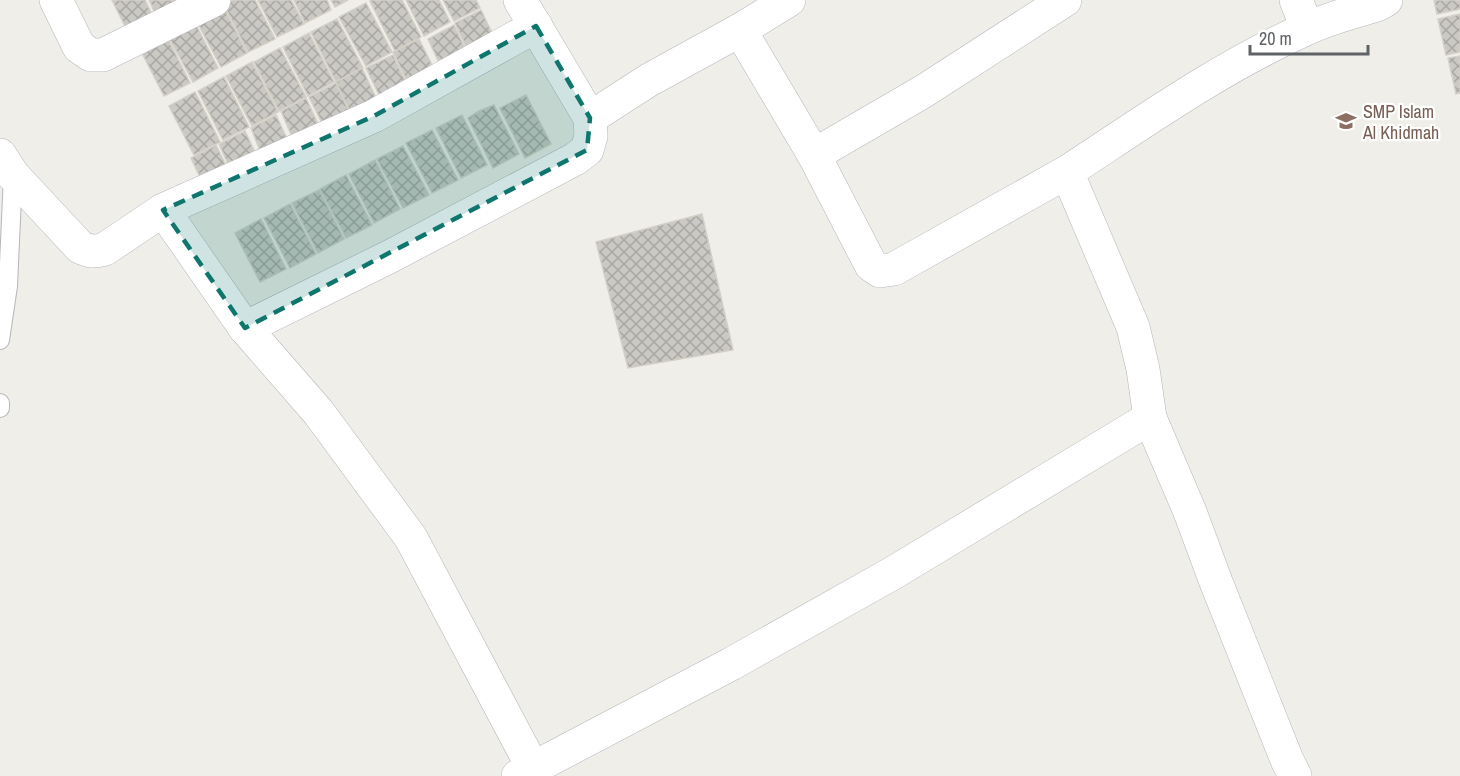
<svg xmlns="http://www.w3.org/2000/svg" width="1460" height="776" font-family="'Archivo Narrow',sans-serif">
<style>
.building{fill:url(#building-cross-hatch);stroke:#d4d0c7;stroke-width:1.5}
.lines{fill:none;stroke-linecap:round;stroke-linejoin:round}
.lane-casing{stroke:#b5b7bb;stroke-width:20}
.street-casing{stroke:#b5b7bb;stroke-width:34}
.lane{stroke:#fff;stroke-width:18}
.street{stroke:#fff;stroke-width:33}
.marked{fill:#0f766e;fill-opacity:0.2;stroke:#0f766e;stroke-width:4.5;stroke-dasharray:12 8;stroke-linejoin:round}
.labels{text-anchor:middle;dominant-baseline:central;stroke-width:4.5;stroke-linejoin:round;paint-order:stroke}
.education-label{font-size:18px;fill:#785e54;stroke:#fff;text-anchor:start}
</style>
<defs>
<pattern id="building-cross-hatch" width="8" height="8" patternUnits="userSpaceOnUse" patternTransform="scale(1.5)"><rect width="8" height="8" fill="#cbc9c4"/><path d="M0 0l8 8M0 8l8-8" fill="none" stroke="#a8a7a3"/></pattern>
</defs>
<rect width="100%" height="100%" fill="#efeee8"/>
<g class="building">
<polygon points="112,0 145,0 153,17 127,30"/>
<polygon points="149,0 181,0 156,15"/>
<polygon points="229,0 255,0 275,39 248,52 223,3"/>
<polygon points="258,0 291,0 304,24 277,37"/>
<polygon points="294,0 327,0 331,10 305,23"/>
<polygon points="331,0 348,0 335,7"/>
<polygon points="372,0 402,0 421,37 395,51 370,1"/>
<polygon points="406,0 439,0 450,22 424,36"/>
<polygon points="443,0 476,0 480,8 454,21"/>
<polygon points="1434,0 1460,0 1460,9 1437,14"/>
<polygon points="366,3 392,52 366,66 339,17"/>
<polygon points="222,4 247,53 221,67 195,18"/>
<polygon points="481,10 494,37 468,51 455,23"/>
<polygon points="1460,14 1460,52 1446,55 1438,19"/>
<polygon points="193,19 218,68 193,82 166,32"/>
<polygon points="337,19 363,68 336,82 311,32"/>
<polygon points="454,25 469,57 443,71 428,39"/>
<polygon points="165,33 190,83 164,96 139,47"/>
<polygon points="309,33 334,82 308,96 283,47"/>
<polygon points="419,39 435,71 409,85 393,52"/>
<polygon points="280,48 306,97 279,111 254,62"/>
<polygon points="393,55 408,87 382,101 366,68"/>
<polygon points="1460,56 1460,93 1456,94 1448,58"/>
<polygon points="252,62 278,112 252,126 226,76"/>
<polygon points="362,68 377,100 351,114 336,82"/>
<polygon points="224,77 249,127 223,140 198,91"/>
<polygon points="336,83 351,116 325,129 309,97"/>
<polygon points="195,92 220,142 194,155 169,106"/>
<polygon points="526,95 551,144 525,158 500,108"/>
<polygon points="306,98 319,126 293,139 281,111"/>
<polygon points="494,105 519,154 493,168 468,118 479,111"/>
<polygon points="276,115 287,139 261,153 251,128"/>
<polygon points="462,115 487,165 461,178 436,128"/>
<polygon points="432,130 458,180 432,193 406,143"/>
<polygon points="245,131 259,161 233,175 219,144"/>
<polygon points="216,145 230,174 200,177 191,158"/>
<polygon points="403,146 429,195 403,208 377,159"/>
<polygon points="375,160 400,209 374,223 349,174"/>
<polygon points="346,175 372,225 346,238 320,189"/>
<polygon points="319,190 344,239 318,253 292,203"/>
<polygon points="290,204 316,254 290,268 264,218"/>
<polygon points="702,214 733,350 628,368 596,242"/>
<polygon points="261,219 286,269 260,282 235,233"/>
</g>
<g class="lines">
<g class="lane-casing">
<g id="lane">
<polyline points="0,340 8,286 13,175"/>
<polyline points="0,403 0,408"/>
</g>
</g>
<g class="street-casing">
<g id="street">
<polyline points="56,0 79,47 91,55 103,55 214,0"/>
<polyline points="1296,0 1307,28"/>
<polyline points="740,30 789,0"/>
<polyline points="590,118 649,80 740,30 814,155 924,91 1065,0"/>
<path d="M 0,155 L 13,175 L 80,247 C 90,252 95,252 105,249 L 163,210 L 374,116 L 536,26"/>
<polyline points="814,155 871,265 880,271 894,269 1067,172"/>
<polyline points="163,210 245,328 319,413 411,538 533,768"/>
<polyline points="245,328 389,257 575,159 587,150 591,136 590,118 520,0"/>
<polyline points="1150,418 1190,512 1216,582 1287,760 1295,776"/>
<path d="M 518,776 L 731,664 L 893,573 L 1150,418 L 1143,369 L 1133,327 L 1067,172 C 1145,121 1221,67 1306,29 C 1329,18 1355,12 1379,4 L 1386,0"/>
</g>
</g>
<use href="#lane" class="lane"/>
<use href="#street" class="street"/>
</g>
<path class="marked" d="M 536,26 L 590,118 L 587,150 L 245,328 L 163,210 L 374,116 Z"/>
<defs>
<g id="school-bare" transform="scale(1.62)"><path d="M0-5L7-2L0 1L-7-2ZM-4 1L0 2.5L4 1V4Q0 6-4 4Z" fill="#8d6e63" stroke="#fff" stroke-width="2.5" paint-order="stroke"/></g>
</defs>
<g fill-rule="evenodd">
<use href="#school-bare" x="1346" y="121"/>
</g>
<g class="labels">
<g class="education-label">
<text x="1363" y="111">SMP Islam<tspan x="1363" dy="21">Al Khidmah</tspan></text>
</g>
</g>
<path d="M1250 45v9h118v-9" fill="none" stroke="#5f6266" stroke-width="3"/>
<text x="1259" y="45" font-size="18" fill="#5f6266" stroke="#ffffff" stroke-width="4.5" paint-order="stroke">20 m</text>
</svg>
